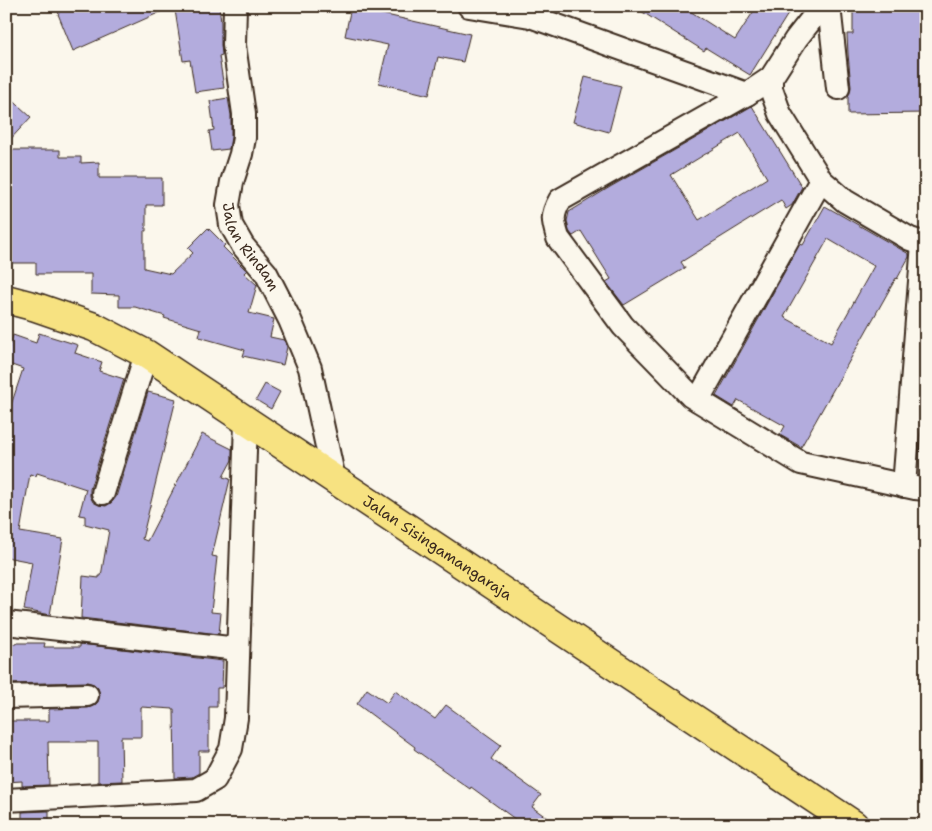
<svg xmlns="http://www.w3.org/2000/svg" width="932" height="831" font-family="'Shantell Sans',sans-serif">
<style>
.building{fill:#b3acdd;stroke:#3b2a1e;fill-rule:evenodd}
.lines{fill:none;stroke-linecap:round;stroke-linejoin:round}
.minor-casing{stroke:#3b2a1e;stroke-width:26}
.highway-casing{stroke:#3b2a1e;stroke-width:31}
.minor{stroke:#fbf7ec;stroke-width:22}
.highway{stroke:#f7e281;stroke-width:28}
.labels{text-anchor:middle;dominant-baseline:central;stroke-width:4.5;stroke-linejoin:round;paint-order:stroke}
.street-label{font-size:15px;fill:#3b2a1e;stroke:#fbf7ec}
</style>
<rect width="100%" height="100%" fill="#fbf7ec"/>
<filter id="ink" filterUnits="userSpaceOnUse"><feTurbulence type="fractalNoise" baseFrequency=".02" numOctaves="2"/><feDisplacementMap in="SourceGraphic" scale="10" xChannelSelector="R" yChannelSelector="G"/><feConvolveMatrix kernelMatrix="1 2 1 2 8 2 1 2 1" color-interpolation-filters="sRGB"/></filter>
<g filter="url(#ink)">
<g class="building">
<polygon points="56,6 174,6 73,51 58,14 59,14"/>
<polygon points="198,6 219,6 221,22 221,45 222,55 219,56 224,88 195,92 190,60 183,61 175,10"/>
<polygon points="633,6 682,6 735,40 757,6 793,6 750,75 706,48 704,51"/>
<polygon points="853,6 925,6 926,113 848,114 848,96 850,93 851,87 848,54 847,34 853,34"/>
<polygon points="351,7 470,34 463,62 438,57 429,95 379,83 388,45 345,36"/>
<polygon points="585,77 621,86 609,132 573,122"/>
<polygon points="6,94 31,117 6,144"/>
<polygon points="228,98 231,115 231,137 229,149 212,151 209,131 214,130 210,101"/>
<path d="M 752,106 L 802,187 L 792,205 L 786,209 L 781,200 L 681,262 L 685,268 L 624,305 L 606,282 L 611,279 L 581,231 L 573,236 L 572,235 L 569,231 L 567,221 L 569,212 L 610,187 ZM 740,133 L 767,178 L 699,220 L 671,175 Z"/>
<polygon points="6,150 60,150 60,157 81,157 81,163 99,162 99,178 162,178 162,205 146,205 146,231 144,231 144,268 171,274 193,253 188,248 208,228 225,245 223,247 245,269 247,270 244,273 257,285 249,313 274,319 270,337 284,340 287,347 283,365 243,356 245,350 199,337 201,329 164,318 165,316 135,307 119,307 119,295 91,294 91,274 36,274 36,263 6,263"/>
<path d="M 825,206 L 909,254 L 909,257 L 897,279 L 896,278 L 801,447 L 780,435 L 785,426 L 738,400 L 734,407 L 716,396 L 800,244 L 803,245 ZM 828,239 L 874,266 L 831,343 L 784,317 Z"/>
<polygon points="39,333 78,345 75,353 102,362 99,371 124,379 90,489 90,496 93,502 99,505 106,506 112,502 116,497 148,392 176,399 142,539 147,541 202,434 232,449 232,460 223,477 230,479 212,556 217,557 211,612 221,613 219,634 81,618 83,576 99,578 99,576 101,576 109,530 85,524 85,516 79,515 86,489 37,473 36,476 30,474 20,532 63,539 50,615 24,610 32,562 6,557 6,420 23,369 6,363 6,356 13,335 36,343"/>
<polygon points="265,384 280,392 271,409 256,400"/>
<polygon points="16,643 45,643 44,647 80,647 80,644 223,661 222,688 217,688 217,707 209,707 209,751 199,751 199,773 192,777 175,778 174,709 141,707 141,737 121,737 122,781 98,782 98,742 48,742 49,785 22,786 22,781 6,782 6,721 49,721 49,709 88,708 93,706 98,702 100,695 98,688 94,684 87,682 6,684 6,644 16,644"/>
<polygon points="367,689 387,703 395,691 435,719 446,705 501,745 491,759 541,795 532,807 557,825 523,825 471,787 470,789 414,749 415,747 357,704"/>
<polygon points="49,811 49,825 22,825 22,812"/>
</g>
<g class="lines">
<g class="minor-casing">
<g id="minor">
<path id="s1" d="M 235,6 L 234,45 L 244,114 L 244,138 L 241,154 L 232,182 L 228,205 L 231,225 L 243,246 L 266,273 L 290,320 L 310,368 L 334,479"/>
<polyline points="469,6 530,16 747,94"/>
<polyline points="822,6 796,39 771,78 771,89 780,114 821,180 845,201 910,239 926,244"/>
<polyline points="829,6 838,88"/>
<path d="M 771,78 L 747,94 L 560,200 C 551,216 553,221 558,238 L 623,326 L 691,396 L 801,463 L 915,488 L 926,489"/>
<polyline points="698,400 821,180"/>
<polyline points="904,486 923,243"/>
<polyline points="103,493 146,354"/>
<polyline points="6,623 238,649"/>
<polyline points="6,697 87,695"/>
<polyline points="6,800 196,790 215,779 231,749 236,718 246,421"/>
</g>
</g>
<g class="highway-casing">
<g id="highway">
<path id="s2" d="M 6,299 L 36,307 L 94,327 L 146,354 L 854,825"/>
</g>
</g>
<use href="#minor" class="minor"/>
<use href="#highway" class="highway"/>
</g>
</g>
<g class="labels">
<g class="street-label">
<text stroke="none"><textPath href="#s1" startOffset="250">Jalan Rindam</textPath></text>
<text stroke="none"><textPath href="#s2" startOffset="501">Jalan Sisingamangaraja</textPath></text>
</g>
</g>
<rect width="932" height="831" fill="none" stroke="#fbf7ec" stroke-width="25"/>
<rect x="12" y="12" width="907" height="806" fill="none" stroke="#3b2a1e" stroke-width="2" filter="url(#ink)"/>
</svg>
